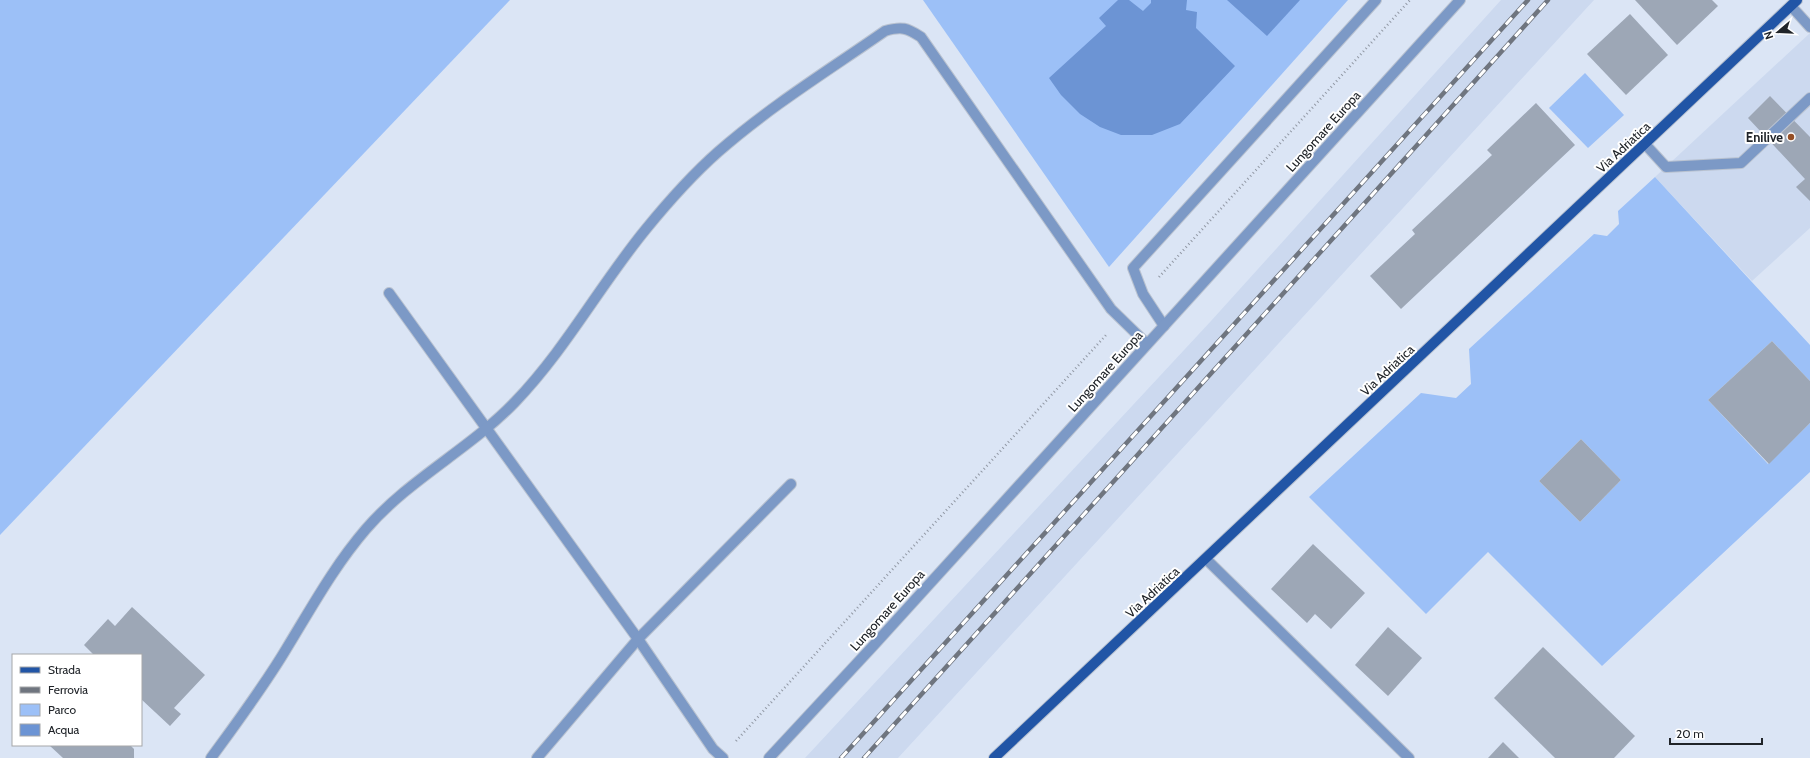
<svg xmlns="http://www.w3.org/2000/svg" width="1810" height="758" font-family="Cabin,sans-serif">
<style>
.built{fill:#ccd9ef}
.green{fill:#9cc0f7;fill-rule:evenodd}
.water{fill:#6c94d4}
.building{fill:#9da7b6}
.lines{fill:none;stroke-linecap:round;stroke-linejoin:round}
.service-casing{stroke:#b9c2d0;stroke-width:12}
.minor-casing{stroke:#b9c2d0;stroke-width:12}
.primary-casing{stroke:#b9c2d0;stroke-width:12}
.path{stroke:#9198a4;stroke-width:2.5;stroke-dasharray:1 3;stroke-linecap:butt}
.service{stroke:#7c99c6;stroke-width:10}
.minor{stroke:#7c99c6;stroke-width:10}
.primary{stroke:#2155a6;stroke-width:10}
.rail-casing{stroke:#6f757f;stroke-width:4.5}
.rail{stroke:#fff;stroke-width:3;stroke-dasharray:9;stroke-linecap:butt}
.poi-dot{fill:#954f26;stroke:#fff;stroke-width:1.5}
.labels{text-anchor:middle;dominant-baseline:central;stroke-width:4;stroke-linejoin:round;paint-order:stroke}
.street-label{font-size:13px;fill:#202429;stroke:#fff}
.poi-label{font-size:13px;font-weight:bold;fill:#202429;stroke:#fff;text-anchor:end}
</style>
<rect width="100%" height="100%" fill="#dbe5f5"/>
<g class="built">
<polygon points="1501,0 1594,0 898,758 805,758 1211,321"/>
<polygon points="1810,33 1810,228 1752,281 1655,177"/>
</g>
<g class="green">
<polygon points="0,0 510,0 0,535"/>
<polygon points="923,0 1348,0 1109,267"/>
<polygon points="1585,73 1624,115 1588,148 1549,108"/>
<path d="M 1655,177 L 1810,345 L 1810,381 L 1772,341 L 1708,400 L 1768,464 L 1810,423 L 1810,472 L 1602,666 L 1488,552 L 1426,614 L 1309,497 L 1421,393 L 1456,398 L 1471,384 L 1469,349 L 1594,234 L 1607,236 L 1619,224 L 1618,211 ZM 1581,439 L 1621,480 L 1580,522 L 1539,481 Z"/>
</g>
<g class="water">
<polygon points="1118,0 1129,0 1143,11 1151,3 1151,0 1187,0 1186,10 1197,12 1196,28 1235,66 1180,124 1152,135 1121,135 1100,127 1080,114 1061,95 1049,78 1106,26 1099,18"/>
<polygon points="1227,0 1300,0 1267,36"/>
</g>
<g class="building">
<polygon points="1635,0 1712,0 1718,6 1677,45"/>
<polygon points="1630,14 1668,55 1626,95 1587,54"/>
<polygon points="1770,96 1810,137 1810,201 1796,187 1805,179 1748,118"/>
<polygon points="1536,103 1575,145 1401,309 1370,276 1415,234 1412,230 1492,155 1487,150"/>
<polygon points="1772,341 1810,381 1810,423 1769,464 1708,400"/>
<polygon points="1581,439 1621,480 1580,522 1539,481"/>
<polygon points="1313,544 1365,593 1331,629 1315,614 1307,623 1271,589"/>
<polygon points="132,607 205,675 174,708 181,714 170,726 141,699 141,655 94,655 84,645 108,619 115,626"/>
<polygon points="1388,627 1422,658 1388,696 1355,665"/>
<polygon points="1543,647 1635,736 1614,758 1555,758 1494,698"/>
<polygon points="1503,742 1519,758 1488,758"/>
<polygon points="49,745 130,745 134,749 134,758 63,758"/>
</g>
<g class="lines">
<g class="service-casing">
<g id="service">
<polyline points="1791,6 1810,27"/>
<polyline points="1645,144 1666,167 1741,163 1810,98"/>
<polyline points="389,293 638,639 713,749 723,758"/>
<polyline points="1164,326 1143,294 1133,268 1376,0"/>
<path d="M 211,758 C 238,721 265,685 288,646 C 313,605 335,565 366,529 C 409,479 470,449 515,402 C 566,349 600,285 646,229 C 668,202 692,175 718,152 C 769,107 829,70 885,31 C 902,26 907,28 921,37 L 1111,309 L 1147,344"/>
<polyline points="537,758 638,639 791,484"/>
</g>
</g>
<g class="minor-casing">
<g id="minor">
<polyline points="1206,559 1409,758"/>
<polyline points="769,758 874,645 1460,0"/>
</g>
</g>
<g class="primary-casing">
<polyline id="primary" points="994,758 1797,0"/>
</g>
<g class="path">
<polyline points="1159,277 1410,0"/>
<polyline points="736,741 1107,334"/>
</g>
<use href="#service" class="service"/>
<use href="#minor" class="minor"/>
<use href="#primary" class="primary"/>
<g class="rail-casing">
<g id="rail">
<polyline points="841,758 1528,0"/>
<polyline points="864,758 1548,0"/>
</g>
</g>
<use href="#rail" class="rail"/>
</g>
<circle class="poi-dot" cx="1791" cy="137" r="4"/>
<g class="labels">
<g class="street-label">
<text transform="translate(1323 131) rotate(-48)">Lungomare Europa</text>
<text transform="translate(1623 147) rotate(-43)">Via Adriatica</text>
<text transform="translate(1387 370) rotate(-43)">Via Adriatica</text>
<text transform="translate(1105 371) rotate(-48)">Lungomare Europa</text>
<text transform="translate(1152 592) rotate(-43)">Via Adriatica</text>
<text transform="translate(887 610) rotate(-48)">Lungomare Europa</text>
</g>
<g class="poi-label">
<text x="1783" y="137">Enilive</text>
</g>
</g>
<rect x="12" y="654" width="130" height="92" fill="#ffffff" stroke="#a6a7a9"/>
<rect x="20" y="667" width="20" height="6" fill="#2155a6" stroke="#a6a7a9"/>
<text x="48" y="674" font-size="12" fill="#202429">Strada</text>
<rect x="20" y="687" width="20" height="6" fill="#6f757f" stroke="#a6a7a9"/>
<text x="48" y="694" font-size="12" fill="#202429">Ferrovia</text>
<rect x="20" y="704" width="20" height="12" fill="#9cc0f7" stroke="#a6a7a9"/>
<text x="48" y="714" font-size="12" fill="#202429">Parco</text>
<rect x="20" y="724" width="20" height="12" fill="#6c94d4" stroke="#a6a7a9"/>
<text x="48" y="734" font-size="12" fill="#202429">Acqua</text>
<g transform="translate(1778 32) rotate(251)" stroke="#ffffff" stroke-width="3" paint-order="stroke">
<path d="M0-3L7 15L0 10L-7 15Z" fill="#202429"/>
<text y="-6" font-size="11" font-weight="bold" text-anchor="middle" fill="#202429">N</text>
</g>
<path d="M1670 738v6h92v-6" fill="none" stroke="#202429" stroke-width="2"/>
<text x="1676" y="738" font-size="12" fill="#202429" stroke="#ffffff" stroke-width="3" paint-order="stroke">20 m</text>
</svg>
